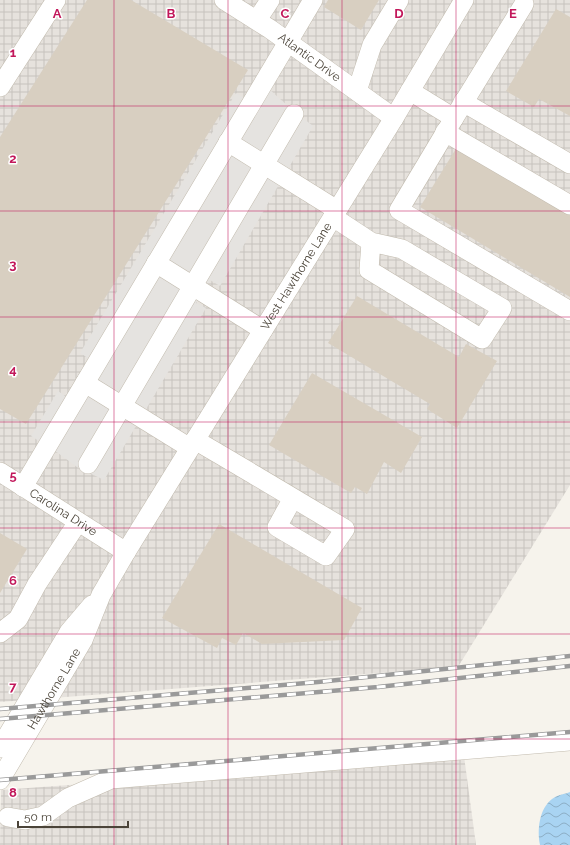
<svg xmlns="http://www.w3.org/2000/svg" width="570" height="845" font-family="Raleway,sans-serif">
<style>
.industrial{fill:url(#industrial-grid)}
.parking{fill:#e5e3e0}
.water{fill:url(#water-waves)}
.building{fill:#d8cfc1}
.lines{fill:none;stroke-linecap:round;stroke-linejoin:round}
.minor-casing{stroke:#c2bbae;stroke-width:20}
.minor{stroke:#fff;stroke-width:19}
.rail-casing{stroke:#9a9a9a;stroke-width:4.5}
.rail{stroke:#fff;stroke-width:3;stroke-dasharray:9;stroke-linecap:butt}
.grid{fill:none;stroke:#c2185b;stroke-width:1;stroke-opacity:0.55}
.labels{text-anchor:middle;dominant-baseline:central;stroke-width:3;stroke-linejoin:round;paint-order:stroke}
.street-label{font-size:12px;fill:#4b4439;stroke:#fff}
.grid-label{font-size:13px;text-anchor:middle;font-weight:bold;fill:#c2185b;stroke:#fff;stroke-width:3;stroke-linejoin:round;paint-order:stroke}
</style>
<defs>
<pattern id="industrial-grid" width="8" height="8" patternUnits="userSpaceOnUse"><rect width="8" height="8" fill="#e6e2dd"/><path d="M0 4h8M4 0v8" fill="none" stroke="#c7c3be"/></pattern>
<pattern id="water-waves" width="16" height="10" patternUnits="userSpaceOnUse"><rect width="16" height="10" fill="#a9d4f2"/><path d="M0 5q4-4 8 0t8 0" fill="none" stroke="#8caec5"/></pattern>
</defs>
<rect width="100%" height="100%" fill="#f6f3ec"/>
<g class="industrial">
<polygon points="0,0 570,0 570,485 458,667 0,702"/>
<polygon points="464,756 476,845 0,845 1,790"/>
</g>
<polygon class="parking" points="258,79 290,108 313,126 220,286 210,280 196,303 206,308 104,480 77,467 58,453 31,436 58,391 65,396 69,396 91,360 80,353 236,93 246,99"/>
<path class="water" d="M 570,792 L 570,845 L 540,845 C 537,830 539,809 552,799 C 557,795 565,794 570,792 Z"/>
<g class="building">
<polygon points="87,0 131,0 248,70 26,424 0,409 0,137"/>
<polygon points="328,0 379,0 361,30 324,7"/>
<polygon points="556,9 570,17 570,116 539,99 534,107 506,91"/>
<polygon points="457,147 570,215 570,297 420,207"/>
<polygon points="357,296 459,357 466,344 497,361 457,428 427,409 430,404 328,343"/>
<polygon points="312,373 422,437 401,473 384,462 367,494 355,487 351,493 269,445"/>
<polygon points="219,524 362,608 344,640 262,644 243,633 236,645 222,638 217,648 162,618"/>
<polygon points="0,533 27,549 0,593"/>
</g>
<g class="lines">
<g class="minor-casing">
<g id="minor">
<path id="s1" d="M 224,0 L 270,29 L 394,118"/>
<polyline points="257,20 270,0"/>
<polyline points="0,87 56,0"/>
<polyline points="357,91 372,45 399,0"/>
<polyline points="410,91 454,118 524,4"/>
<polyline points="463,102 570,164"/>
<polyline points="454,118 399,210 570,311"/>
<polyline points="445,132 570,205"/>
<polyline points="228,142 337,210"/>
<polyline points="333,217 371,242 402,249 502,308 482,339 369,270 371,242"/>
<polyline points="156,263 263,330"/>
<polyline points="85,383 190,448"/>
<path d="M 195,440 C 245,469 295,499 345,529 L 326,556 L 277,527 L 293,498"/>
<polyline points="88,464 294,114"/>
<path id="s2" d="M 0,472 L 126,552"/>
<polyline points="23,487 313,0"/>
<polyline points="0,633 18,619 37,584 78,522"/>
<polyline points="0,748 69,632 92,605"/>
<path id="s3" d="M 0,780 L 83,640 L 101,595 L 126,552 L 394,118 L 464,0"/>
<polyline points="8,817 25,820 43,816 68,798 111,779 570,741"/>
</g>
</g>
<use href="#minor" class="minor"/>
<g class="rail-casing">
<g id="rail">
<polyline points="0,709 318,682 570,656"/>
<polyline points="0,719 378,687 570,666"/>
<polyline points="0,780 570,732"/>
</g>
</g>
<use href="#rail" class="rail"/>
</g>
<path class="grid" d="M 114,0 L 114,845M 228,0 L 228,845M 342,0 L 342,845M 456,0 L 456,845M 0,106 L 570,106M 0,211 L 570,211M 0,317 L 570,317M 0,422 L 570,422M 0,528 L 570,528M 0,634 L 570,634M 0,739 L 570,739"/>
<g class="labels">
<g class="street-label">
<text stroke="none"><textPath href="#s1" startOffset="103">Atlantic Drive</textPath></text>
<text stroke="none"><textPath href="#s3" startOffset="585">West Hawthorne Lane</textPath></text>
<text stroke="none"><textPath href="#s2" startOffset="75">Carolina Drive</textPath></text>
<text stroke="none"><textPath href="#s3" startOffset="106">Hawthorne Lane</textPath></text>
</g>
</g>
<g class="grid-label">
<text x="57" y="18">A</text>
<text x="171" y="18">B</text>
<text x="285" y="18">C</text>
<text x="399" y="18">D</text>
<text x="513" y="18">E</text>
<text x="13" y="57">1</text>
<text x="13" y="163">2</text>
<text x="13" y="269">3</text>
<text x="13" y="374">4</text>
<text x="13" y="480">5</text>
<text x="13" y="585">6</text>
<text x="13" y="691">7</text>
<text x="13" y="797">8</text>
</g>
<path d="M18 821v6h110v-6" fill="none" stroke="#4b4439" stroke-width="2"/>
<text x="24" y="821" font-size="12" fill="#4b4439" stroke="#ffffff" stroke-width="3" paint-order="stroke">50 m</text>
</svg>
